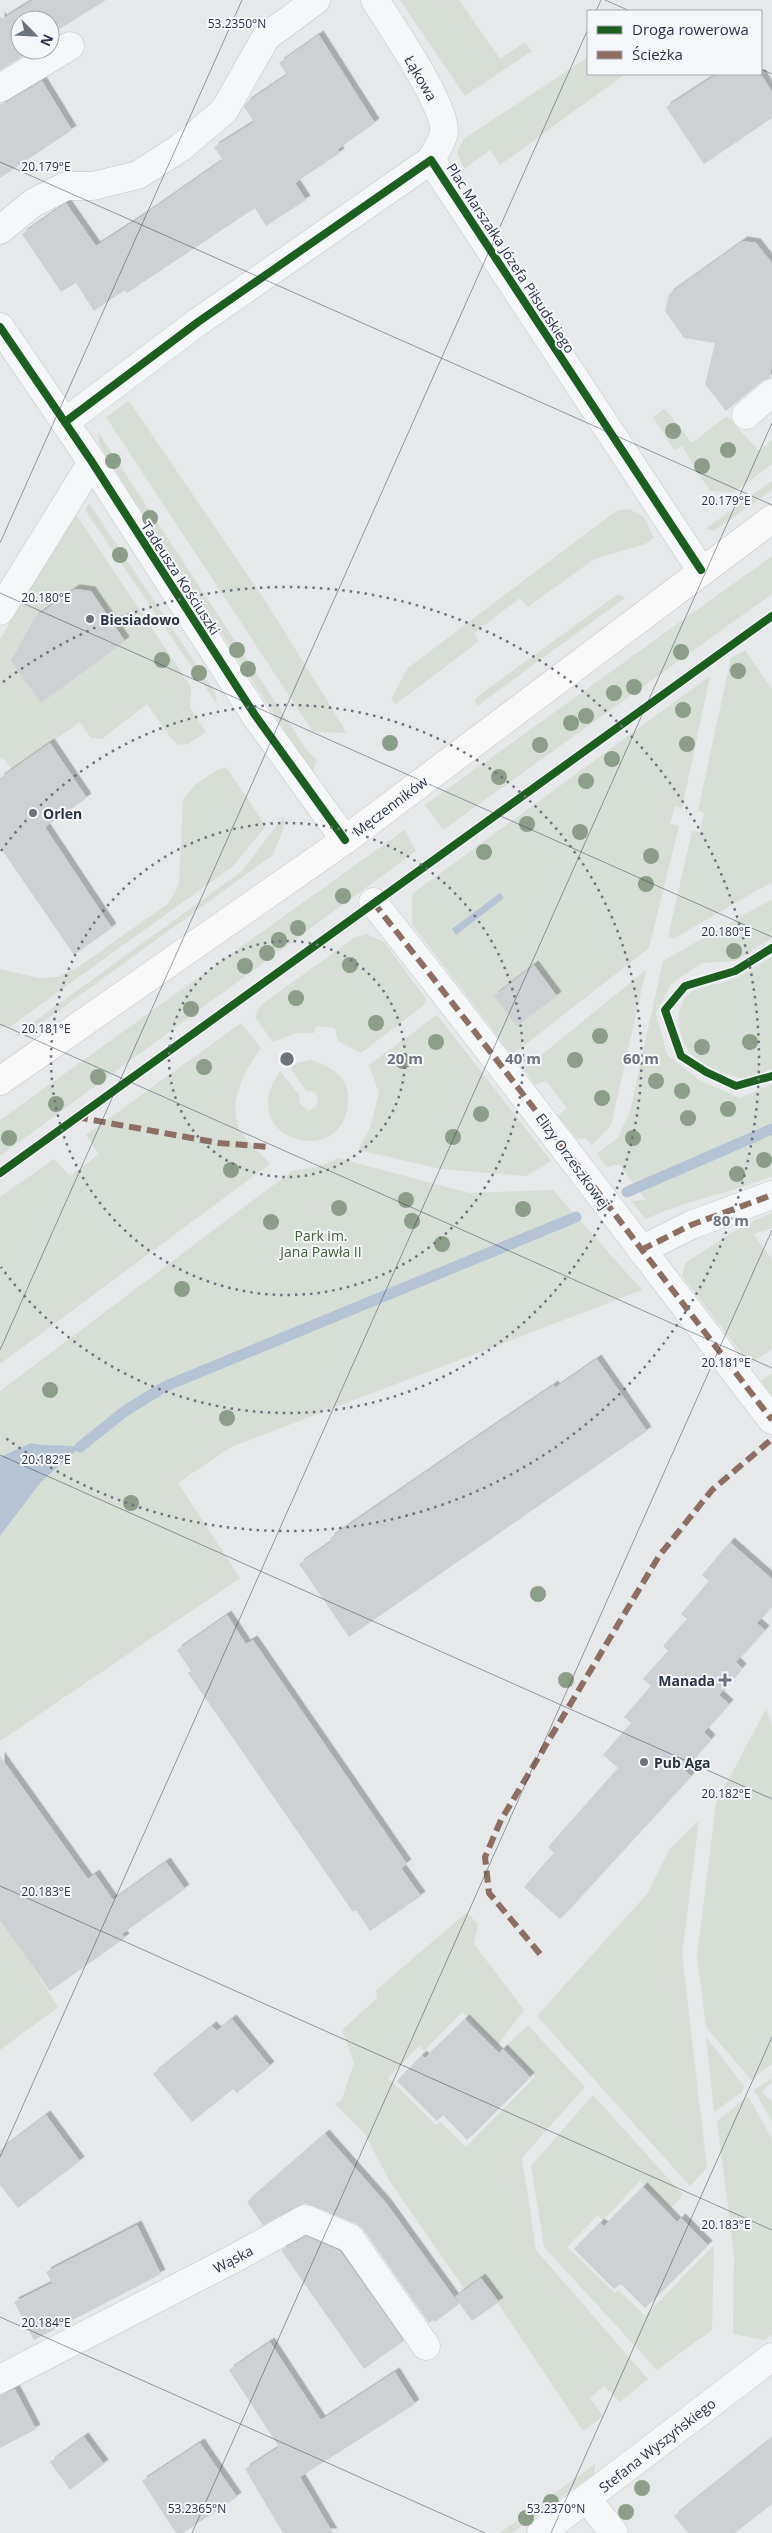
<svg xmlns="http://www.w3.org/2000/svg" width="772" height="2533" font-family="'Open Sans',sans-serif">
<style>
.green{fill:#d6ded6}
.water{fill:#b4c4d5}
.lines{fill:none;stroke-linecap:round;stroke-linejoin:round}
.stream{stroke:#b4c4d5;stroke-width:11}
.building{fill:#ced0d3;filter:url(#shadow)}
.minor-casing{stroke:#c4c6c8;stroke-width:29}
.major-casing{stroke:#c2c5c8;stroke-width:29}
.minor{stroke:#f5f6f7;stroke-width:28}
.major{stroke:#f8f8f8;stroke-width:28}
.quiet{stroke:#8d6e63;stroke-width:6;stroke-dasharray:12 6;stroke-linecap:butt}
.cycleway-casing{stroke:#f4f6f9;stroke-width:11}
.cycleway{stroke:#1b5e20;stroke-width:8}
.tree{fill:#8a9e88}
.ticks{fill:none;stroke:#2b3445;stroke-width:1;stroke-opacity:0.45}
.ring{fill:none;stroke:#6c737f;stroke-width:2.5;stroke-dasharray:2.5 5}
.poi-dot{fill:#6c737f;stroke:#f4f6f9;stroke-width:2}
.labels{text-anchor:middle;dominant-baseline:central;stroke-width:4;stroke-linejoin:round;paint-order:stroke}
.street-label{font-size:14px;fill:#2b3445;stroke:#f4f6f9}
.poi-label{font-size:14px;font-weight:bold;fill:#2b3445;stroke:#f4f6f9;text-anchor:start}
.park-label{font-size:14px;fill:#3f6138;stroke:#f4f6f9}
.ticks-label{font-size:12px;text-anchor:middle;fill:#2b3445;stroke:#f4f6f9;stroke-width:4;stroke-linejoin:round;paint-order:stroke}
.centre{fill:#6c737f;stroke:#f4f6f9;stroke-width:2.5}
.ring-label{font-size:15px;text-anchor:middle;font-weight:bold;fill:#6c737f;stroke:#f4f6f9;stroke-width:4;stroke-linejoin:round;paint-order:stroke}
</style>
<defs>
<filter id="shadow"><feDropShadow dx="4.5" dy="-4.5" stdDeviation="0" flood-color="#0004"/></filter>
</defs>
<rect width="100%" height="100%" fill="#e6e8ea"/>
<g class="green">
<polygon points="400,0 459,0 500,59 525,42 532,51 465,96"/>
<polygon points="588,57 588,74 625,74 500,165 490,150 464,169 457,152 464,139"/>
<polygon points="129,401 268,605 347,733 313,732 106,417"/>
<polygon points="665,409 692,443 727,416 759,451 772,440 772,464 734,492 710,491 682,446 674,450 653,417"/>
<polygon points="98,432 308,752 317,760 312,772 125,486 99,444"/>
<polygon points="772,481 772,490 714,531 705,529"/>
<polygon points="89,503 215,693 217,704 85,510"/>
<polygon points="629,509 644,517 654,538 645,544 594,559 528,607 520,598 474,633 479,641 396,704 391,699 408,668 607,518 618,510"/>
<polygon points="75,513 191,687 190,708 206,732 188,744 179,745 171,738 147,704 102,739 91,738 80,722 12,770 3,758 0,760 0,639"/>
<polygon points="772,556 772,594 443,830 425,805"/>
<polygon points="618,594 625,598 477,706 475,701 478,696"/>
<polygon points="745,650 772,689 772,882 673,939 668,937 692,831 700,832 704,813 698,810 731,658"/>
<polygon points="710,676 682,808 675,806 670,824 679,826 649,948 512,1055 412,924 412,894"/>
<polygon points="226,767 266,826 233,866 11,1026 0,1027 0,969 38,978 58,977 78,967 169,903 179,884 183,800 195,785 216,771"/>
<polygon points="284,816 284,827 273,855 28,1033 13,1037 242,871"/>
<polygon points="404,830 416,851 0,1156 0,1120"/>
<path d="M 772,899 L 772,938 L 735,961 L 702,963 L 671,984 L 656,1013 L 667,1055 L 701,1081 L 740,1098 L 772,1084 L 772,1176 C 731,1193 686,1200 646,1219 L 631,1201 L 646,1200 L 619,1164 L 606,1167 L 597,1153 L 618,1138 L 630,1111 L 663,961 Z"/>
<polygon points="366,934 384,942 426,999 423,1006 361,1053 338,1041 335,1028 316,1026 314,1033 296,1033 273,1042 255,1017 261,1005 354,938"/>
<path d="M 772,956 L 772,1069 C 764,1072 751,1078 743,1078 C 729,1077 699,1064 691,1054 C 679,1040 673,1011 686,997 C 697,985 714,986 729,981 C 744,975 758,966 772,956 Z"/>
<polygon points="646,970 611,1125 592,1145 586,1138 577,1139 558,1116 567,1108 546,1081 535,1085 524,1069"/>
<polygon points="437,1015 551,1161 526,1176 441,1169 358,1150 370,1128 379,1093 369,1065"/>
<path d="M 241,1023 L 261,1048 C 245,1071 229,1097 238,1126 C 241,1136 263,1156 270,1164 L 0,1364 L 0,1197 L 54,1159 L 70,1176 L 99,1154 L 86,1135 Z"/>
<path d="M 311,1060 C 328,1066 347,1075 348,1095 C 352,1173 230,1143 280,1071 L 300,1096 L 299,1102 L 308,1111 L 316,1107 L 318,1099 L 315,1092 L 306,1091 L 288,1065 Z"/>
<polygon points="338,1158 469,1193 553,1190 642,1290 231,1447 178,1483 240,1578 0,1741 0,1536 41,1482 79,1447 50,1447 31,1443 0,1457 0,1391 292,1171 318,1167"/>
<polygon points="772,1213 772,1228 753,1234 772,1259 772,1349 750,1364 682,1276 685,1263 747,1223"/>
<polygon points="772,1373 772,1396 761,1381"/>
<polygon points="766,1709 772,1724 772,2064 751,2080 706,2027 697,1955 716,1803"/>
<polygon points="699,1820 682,1954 707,2168 690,2186 537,2016 647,1894 670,1849"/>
<polygon points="467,1912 478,1925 474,1944 524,2010 497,2046 462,2012 424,2051 419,2046 388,2078 436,2125 440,2122 466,2147 535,2077 505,2047 528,2025 585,2087 522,2158 536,2250 648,2379 620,2402 604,2386 590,2398 603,2416 583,2431 481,2278 465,2290 389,2180 365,2134 335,2104 342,2099 354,2063 342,2030 377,1998 376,1990"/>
<polygon points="0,1915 58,2007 0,2050"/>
<polygon points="706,2037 744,2086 742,2092 714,2112"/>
<polygon points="772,2078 772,2081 762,2092 772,2102 772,2121 754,2090"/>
<polygon points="593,2095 683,2195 670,2209 640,2181 603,2220 598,2215 567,2247 615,2293 618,2290 645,2316 714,2245 712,2330 657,2370 544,2247 531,2166"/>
<polygon points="748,2096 772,2139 772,2334 764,2340 733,2334 734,2254 717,2121"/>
<polygon points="595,2464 594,2474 512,2533 500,2533"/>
</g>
<g class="water">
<polygon points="500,893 504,898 456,935 452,929"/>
<path d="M 31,1443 C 48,1447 63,1444 80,1447 L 41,1482 L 0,1536 L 0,1457 Z"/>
</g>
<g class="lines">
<g class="stream">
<polyline points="627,1192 772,1129"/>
<polyline points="80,1447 125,1411 166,1386 576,1217"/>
</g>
</g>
<g class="building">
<polygon points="33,0 106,0 50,35 50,20 20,20 20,50 26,50 23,52 25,55 0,70 0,16 2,19"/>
<polygon points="319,35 375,123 338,149 340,153 295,183 306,200 266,226 255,208 127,293 125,290 94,311 76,283 61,292 22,234 66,203 96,246 141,217 223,160 214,147 254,122 244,107 247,102 287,75 279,63"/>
<polygon points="717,74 761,74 772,92 772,118 704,164 666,107"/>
<polygon points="42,81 72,130 0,178 0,104 8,101"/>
<polygon points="743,241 756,243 772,263 772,361 770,378 762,381 726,411 705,384 715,343 684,338 665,311 669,294"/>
<polygon points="75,589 91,591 125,641 41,703 11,661 35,617"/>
<polygon points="50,743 87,798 45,827 112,928 74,955 0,847 0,778"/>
<polygon points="534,965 557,996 517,1026 494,996"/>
<polygon points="597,1359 647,1431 349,1637 299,1564 332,1541 330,1538 471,1441 554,1385 555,1388"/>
<polygon points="730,1542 772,1579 772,1606 757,1623 765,1630 736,1662 742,1668 719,1695 729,1704 704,1732 711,1739 684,1770 691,1776 560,1919 524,1887 554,1853 548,1847 618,1768 603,1755 631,1723 624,1717 651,1686 643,1679 668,1651 663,1646 687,1619 681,1614 709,1581 702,1575"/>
<polygon points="227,1615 246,1644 253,1640 407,1864 401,1868 421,1896 370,1931 356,1910 353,1912 342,1896 188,1673 191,1671 177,1650"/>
<polygon points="0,1756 88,1879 95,1874 113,1900 166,1862 185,1889 122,1934 125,1938 50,1991 0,1920"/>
<polygon points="232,2019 270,2066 237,2093 233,2089 192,2122 153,2074 212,2026 217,2031"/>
<polygon points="465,2019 499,2053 503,2049 530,2077 467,2140 443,2115 437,2121 397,2081 422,2055 425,2058"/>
<polygon points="46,2115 80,2161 18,2208 0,2185 0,2150"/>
<polygon points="325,2134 387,2204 459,2304 435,2322 434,2320 429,2323 363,2229 357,2224 305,2203 263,2225 247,2202"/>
<polygon points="643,2187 677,2222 681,2218 708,2245 645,2308 621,2284 614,2289 574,2249 600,2223 604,2226"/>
<polygon points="137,2225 161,2274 34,2340 14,2302 52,2283 46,2272"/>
<polygon points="306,2236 340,2251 404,2341 364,2369 281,2250"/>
<polygon points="481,2278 499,2302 472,2321 455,2297"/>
<polygon points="270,2342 321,2420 395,2372 415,2404 300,2477 333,2533 283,2533 245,2469 279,2447 229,2370"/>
<polygon points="15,2389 36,2429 0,2448 0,2395"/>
<polygon points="84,2437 104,2464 70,2490 50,2462"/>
<polygon points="772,2438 772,2504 735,2533 688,2533 674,2516"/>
<polygon points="200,2443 237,2497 183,2533 176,2533 142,2481"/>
</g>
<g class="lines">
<g class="minor-casing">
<g id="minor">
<path d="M 375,0 C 391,26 446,105 444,132 C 443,141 435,152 431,160"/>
<polyline points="0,88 70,46"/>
<polyline points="0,230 33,203 66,186 93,186 138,175 180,148 224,111 266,37 316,0"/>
<polyline points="0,327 92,462 255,715 345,840"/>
<polyline points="746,415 772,393"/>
<polyline points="65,422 198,322 431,160 701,570"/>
<polyline points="0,611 92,462"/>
<path d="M 373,902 C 509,1073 639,1247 772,1420"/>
<polyline points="641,1250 691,1225 772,1195"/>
<polyline points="0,2379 235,2258 305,2219 350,2238 426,2346"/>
<polyline points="587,2499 614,2533"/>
<polyline points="541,2533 772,2357"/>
</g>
</g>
<g class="major-casing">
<polyline id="major" points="0,1081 345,840 772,519"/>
</g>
<use href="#minor" class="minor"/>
<use href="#major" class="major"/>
<g class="quiet">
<path d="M 373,902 C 509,1073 639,1247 772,1420"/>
<polyline points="76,1117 219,1143 268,1147"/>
<polyline points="641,1250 691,1225 772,1195"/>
<polyline points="540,1954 489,1893 485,1857 501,1820 659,1556 712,1490 772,1439"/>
</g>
<g class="cycleway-casing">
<g id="cycleway">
<polyline points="0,327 92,462 255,715 345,840"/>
<polyline points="65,422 198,322 431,160 701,570"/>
<polyline points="772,948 735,971 685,986 665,1010 681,1056 706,1072 736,1086 772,1076"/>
<polyline points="0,1173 772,616"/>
</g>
</g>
<use href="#cycleway" class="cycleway"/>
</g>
<g class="tree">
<circle cx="673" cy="431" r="8"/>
<circle cx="728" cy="450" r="8"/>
<circle cx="113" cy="461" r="8"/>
<circle cx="702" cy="466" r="8"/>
<circle cx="150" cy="518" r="8"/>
<circle cx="120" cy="555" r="8"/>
<circle cx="237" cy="650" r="8"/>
<circle cx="681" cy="652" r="8"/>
<circle cx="162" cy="660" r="8"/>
<circle cx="248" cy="669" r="8"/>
<circle cx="738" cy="671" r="8"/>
<circle cx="199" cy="673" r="8"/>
<circle cx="634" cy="687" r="8"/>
<circle cx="614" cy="693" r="8"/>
<circle cx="683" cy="710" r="8"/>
<circle cx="586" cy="716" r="8"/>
<circle cx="571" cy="723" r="8"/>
<circle cx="390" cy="743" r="8"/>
<circle cx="687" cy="744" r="8"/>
<circle cx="540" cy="745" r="8"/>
<circle cx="612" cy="759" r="8"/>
<circle cx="499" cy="777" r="8"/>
<circle cx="586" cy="781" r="8"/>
<circle cx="527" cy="824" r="8"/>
<circle cx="580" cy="832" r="8"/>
<circle cx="484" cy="852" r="8"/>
<circle cx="651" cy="856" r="8"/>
<circle cx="646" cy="884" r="8"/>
<circle cx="343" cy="896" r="8"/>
<circle cx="298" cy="928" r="8"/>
<circle cx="279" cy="940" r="8"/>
<circle cx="734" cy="951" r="8"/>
<circle cx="267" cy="953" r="8"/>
<circle cx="350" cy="965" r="8"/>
<circle cx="245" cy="966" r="8"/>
<circle cx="296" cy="998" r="8"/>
<circle cx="191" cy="1009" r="8"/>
<circle cx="376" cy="1023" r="8"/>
<circle cx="600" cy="1036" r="8"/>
<circle cx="436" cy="1042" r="8"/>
<circle cx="750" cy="1042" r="8"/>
<circle cx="702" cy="1047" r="8"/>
<circle cx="575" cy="1060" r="8"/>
<circle cx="403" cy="1061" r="8"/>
<circle cx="204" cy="1067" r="8"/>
<circle cx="98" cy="1077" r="8"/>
<circle cx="656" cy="1081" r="8"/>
<circle cx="682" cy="1091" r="8"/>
<circle cx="602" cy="1098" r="8"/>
<circle cx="56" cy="1104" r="8"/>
<circle cx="728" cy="1109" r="8"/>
<circle cx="481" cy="1114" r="8"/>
<circle cx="688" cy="1118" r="8"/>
<circle cx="453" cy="1137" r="8"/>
<circle cx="9" cy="1138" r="8"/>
<circle cx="633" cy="1138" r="8"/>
<circle cx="764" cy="1160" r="8"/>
<circle cx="231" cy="1170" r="8"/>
<circle cx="737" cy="1174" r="8"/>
<circle cx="406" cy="1200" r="8"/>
<circle cx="339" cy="1208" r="8"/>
<circle cx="523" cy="1209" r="8"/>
<circle cx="412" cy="1221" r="8"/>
<circle cx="271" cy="1222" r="8"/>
<circle cx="442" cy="1244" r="8"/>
<circle cx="182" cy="1289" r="8"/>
<circle cx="50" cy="1390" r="8"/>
<circle cx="227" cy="1418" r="8"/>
<circle cx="131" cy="1503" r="8"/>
<circle cx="538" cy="1594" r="8"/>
<circle cx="566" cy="1680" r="8"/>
<circle cx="642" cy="2488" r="8"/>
<circle cx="551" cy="2502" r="8"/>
<circle cx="626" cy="2512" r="8"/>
<circle cx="526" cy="2518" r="8"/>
</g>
<path class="ticks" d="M 605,0 L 630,11M 596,11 L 601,0M 761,69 L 772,74M 0,162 L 772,505M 0,543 L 242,0M 0,593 L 772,937M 0,1024 L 772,1368M 0,1350 L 588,29M 0,1455 L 772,1799M 0,1886 L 772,2230M 0,2157 L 772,423M 0,2317 L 485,2533M 192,2533 L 772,1230M 551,2533 L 772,2037"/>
<g class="ring">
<circle cx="287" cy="1059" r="118"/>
<circle cx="287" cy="1059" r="236"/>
<path d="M1 851A354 354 0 1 1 1 1267"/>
<path d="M3 682A472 472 0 1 1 3 1436"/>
</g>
<g class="poi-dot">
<circle cx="90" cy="619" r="5"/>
<circle cx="33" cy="813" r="5"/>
<path d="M722.5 1672.5h5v5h5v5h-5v5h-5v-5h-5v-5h5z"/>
<circle cx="644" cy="1762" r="5"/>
</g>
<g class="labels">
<g class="street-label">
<text transform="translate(421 78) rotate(60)">Łąkowa</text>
<text transform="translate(511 258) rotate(57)">Plac Marszałka Józefa Piłsudskiego</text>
<text transform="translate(181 578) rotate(57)">Tadeusza Kościuszki</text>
<text transform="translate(390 806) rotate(-37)">Męczenników</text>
<text transform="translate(573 1161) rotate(54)">Elizy Orzeszkowej</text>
<text transform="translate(233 2259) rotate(-28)">Wąska</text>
<text transform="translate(657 2445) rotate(-38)">Stefana Wyszyńskiego</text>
</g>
<g class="poi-label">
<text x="100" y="619">Biesiadowo</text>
<text x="43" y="813">Orlen</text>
<text x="715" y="1680" text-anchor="end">Manada</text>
<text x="654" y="1762">Pub Aga</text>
</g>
<g class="park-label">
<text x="321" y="1235">Park im.<tspan x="321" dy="16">Jana Pawła II</tspan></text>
</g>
</g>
<g class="ticks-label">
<text x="237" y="28">53.2350°N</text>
<text x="46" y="171">20.179°E</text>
<text x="726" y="505">20.179°E</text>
<text x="46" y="602">20.180°E</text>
<text x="726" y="936">20.180°E</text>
<text x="46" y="1033">20.181°E</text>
<text x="726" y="1367">20.181°E</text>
<text x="46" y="1464">20.182°E</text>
<text x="726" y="1798">20.182°E</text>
<text x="46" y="1896">20.183°E</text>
<text x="726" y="2229">20.183°E</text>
<text x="46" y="2327">20.184°E</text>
<text x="197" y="2513">53.2365°N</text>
<text x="556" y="2513">53.2370°N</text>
</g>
<circle cx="287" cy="1059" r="8" class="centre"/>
<g class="ring-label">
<text x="405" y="1064">20 m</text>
<text x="523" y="1064">40 m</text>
<text x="641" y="1064">60 m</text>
<text x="731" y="1226">80 m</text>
</g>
<rect x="587" y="10" width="175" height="65" fill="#f4f6f9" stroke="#a4a8b1"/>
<rect x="597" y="26" width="25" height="8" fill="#1b5e20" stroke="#a4a8b1"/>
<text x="632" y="35" font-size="15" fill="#2b3445">Droga rowerowa</text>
<rect x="597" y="51" width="25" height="8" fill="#8d6e63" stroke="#a4a8b1"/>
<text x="632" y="60" font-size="15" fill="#2b3445">Ścieżka</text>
<g transform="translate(35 35) rotate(114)"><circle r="24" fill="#f4f6f9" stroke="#a4a8b1"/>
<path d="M0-4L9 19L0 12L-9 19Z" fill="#6c737f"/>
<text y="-8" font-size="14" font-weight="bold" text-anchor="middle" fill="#2b3445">N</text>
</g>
</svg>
